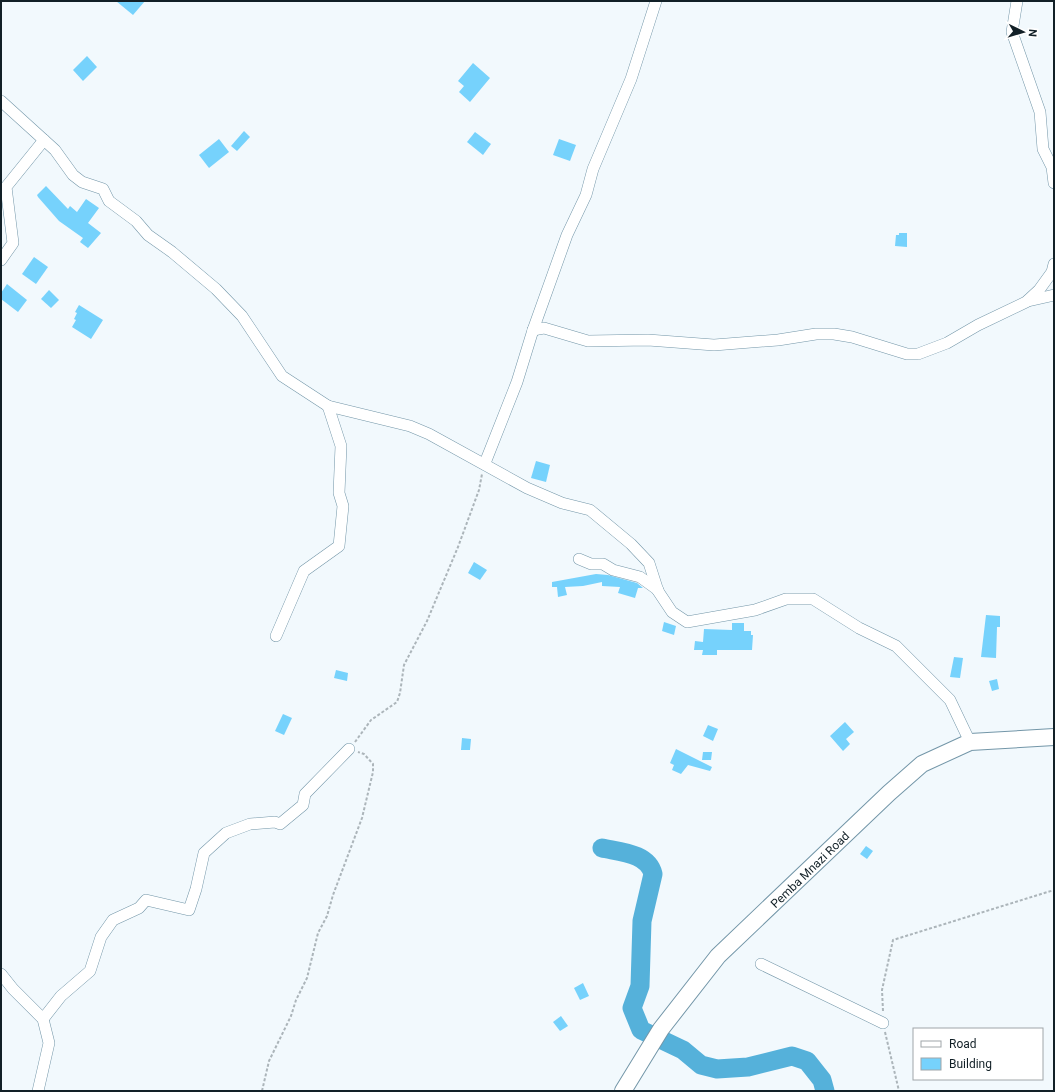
<svg xmlns="http://www.w3.org/2000/svg" width="1055" height="1092" font-family="Roboto,sans-serif">
<style>
.lines{fill:none;stroke-linecap:round;stroke-linejoin:round}
.river{stroke:#55b1da;stroke-width:19}
.building{fill:#76d2fc}
.minor-casing{stroke:#7396a8;stroke-width:12}
.secondary-casing{stroke:#7396a8;stroke-width:18}
.path{stroke:#acb5ba;stroke-width:2;stroke-dasharray:3 2;stroke-linecap:butt}
.minor{stroke:#fff;stroke-width:11}
.secondary{stroke:#fff;stroke-width:16}
.labels{text-anchor:middle;dominant-baseline:central;stroke-width:3;stroke-linejoin:round;paint-order:stroke}
.street-label{font-size:12px;fill:#122027;stroke:#fff}
</style>
<rect width="100%" height="100%" fill="#f2f9fd"/>
<g class="lines">
<path class="river" d="M 602,848 C 620,852 648,853 653,874 L 642,921 L 640,986 L 632,1008 L 641,1030 L 683,1050 L 701,1065 L 717,1069 L 748,1067 L 792,1056 L 807,1061 L 822,1080 L 825,1091"/>
</g>
<g class="building">
<polygon points="116,1 145,1 133,15"/>
<polygon points="87,56 97,67 83,81 73,70"/>
<polygon points="473,63 490,78 470,102 459,92 464,86 458,81"/>
<polygon points="244,131 250,137 237,151 231,146"/>
<polygon points="475,132 491,144 483,155 467,142"/>
<polygon points="219,139 229,152 209,168 199,155"/>
<polygon points="559,139 576,145 570,161 553,155"/>
<polygon points="46,186 68,209 70,206 77,212 86,199 99,208 88,223 101,233 88,248 80,242 83,238 59,221 38,197 37,195"/>
<polygon points="899,233 907,233 907,247 895,246 896,235 899,235"/>
<polygon points="34,257 48,267 36,284 22,274"/>
<polygon points="7,284 27,300 18,312 1,299 1,293"/>
<polygon points="49,290 59,300 51,308 41,299"/>
<polygon points="79,305 103,320 91,339 72,327 76,320 74,319 77,313 75,312"/>
<polygon points="536,461 550,465 546,482 531,478"/>
<polygon points="474,562 487,570 480,580 468,573"/>
<polygon points="596,574 608,575 637,583 643,588 638,588 635,598 618,593 620,587 602,586 602,582 583,586 565,587 567,595 558,597 557,587 552,587 552,582"/>
<polygon points="986,615 1000,616 1000,627 997,627 996,658 981,657"/>
<polygon points="664,622 676,626 674,635 662,631"/>
<polygon points="732,623 744,623 744,631 751,631 751,635 753,635 752,650 717,650 717,655 702,655 703,650 694,650 695,641 703,642 704,629 732,630"/>
<polygon points="954,657 963,658 960,678 950,677"/>
<polygon points="336,670 348,673 347,681 334,678"/>
<polygon points="997,679 999,689 992,691 989,681"/>
<polygon points="283,714 292,718 284,735 275,731"/>
<polygon points="845,722 854,732 846,739 850,744 843,751 830,736"/>
<polygon points="708,725 718,729 713,741 703,736"/>
<polygon points="462,738 471,739 470,750 461,750"/>
<polygon points="676,749 712,767 710,771 688,765 681,774 672,770 674,765 670,763"/>
<polygon points="703,752 712,752 711,760 702,760"/>
<polygon points="866,846 873,851 867,859 860,854"/>
<polygon points="583,983 589,996 580,1000 574,988"/>
<polygon points="561,1016 568,1026 560,1031 553,1022"/>
</g>
<g class="lines">
<g class="minor-casing">
<g id="minor">
<polyline points="1017,1 1012,32 1040,112 1043,149 1052,167 1054,183"/>
<polyline points="1,101 55,150 73,175 82,182 103,189 109,201 136,221 148,235 172,252 216,289 242,316 282,376 328,406 410,426 429,434 527,488 562,503 590,510 631,544 649,563 658,591 672,612 687,622 755,610 786,599 813,599 859,628 896,646 950,700 970,742"/>
<polyline points="1,260 13,243 6,187 44,140"/>
<polyline points="1028,301 1054,295"/>
<polyline points="533,330 544,328 588,341 648,340 714,345 778,340 816,334 834,334 852,337 907,354 918,354 947,343 978,325 1026,302 1039,290 1052,272 1054,264"/>
<polyline points="485,463 517,382 533,330 567,235 586,195 593,169 631,79 656,1"/>
<polyline points="579,559 591,564 603,564 613,570 640,577 658,590"/>
<polyline points="276,636 304,571 339,546 343,506 339,493 341,446 328,406"/>
<polyline points="761,964 883,1023"/>
<polyline points="1,974 13,989 43,1019 49,1043 38,1091"/>
<polyline points="43,1019 61,996 90,971 101,937 113,920 139,908 146,900 189,910 196,889 204,853 226,833 250,824 275,822 280,824 303,805 305,794 349,749"/>
</g>
</g>
<g class="secondary-casing">
<polyline id="secondary" points="623,1091 661,1029 718,956 889,793 922,764 970,742 1054,737"/>
</g>
<g class="path">
<polyline points="355,742 371,720 397,702 400,693 404,665 427,621 458,547 479,490 482,474"/>
<polyline points="883,1011 882,990 893,940 1054,890"/>
<polyline points="885,1032 899,1091"/>
<polyline points="262,1091 269,1061 291,1016 296,1000 307,978 318,933 327,916 333,895 362,818 373,772 373,764 364,754 358,752"/>
</g>
<use href="#minor" class="minor"/>
<use href="#secondary" class="secondary"/>
</g>
<g class="labels">
<g class="street-label">
<text transform="translate(810 870) rotate(-44)">Pemba Mnazi Road</text>
</g>
</g>
<rect width="1055" height="1092" fill="none" stroke="#122027" stroke-width="4"/>
<rect x="913" y="1028" width="130" height="52" fill="#ffffff" stroke="#a0a6a9"/>
<rect x="921" y="1041" width="20" height="6" fill="#ffffff" stroke="#a0a6a9"/>
<text x="949" y="1048" font-size="12" fill="#122027">Road</text>
<rect x="921" y="1058" width="20" height="12" fill="#76d2fc" stroke="#a0a6a9"/>
<text x="949" y="1068" font-size="12" fill="#122027">Building</text>
<g transform="translate(1023 32) rotate(95)" stroke="#ffffff" stroke-width="3" paint-order="stroke">
<path d="M0-3L7 15L0 10L-7 15Z" fill="#122027"/>
<text y="-6" font-size="11" font-weight="bold" text-anchor="middle" fill="#122027">N</text>
</g>
</svg>
